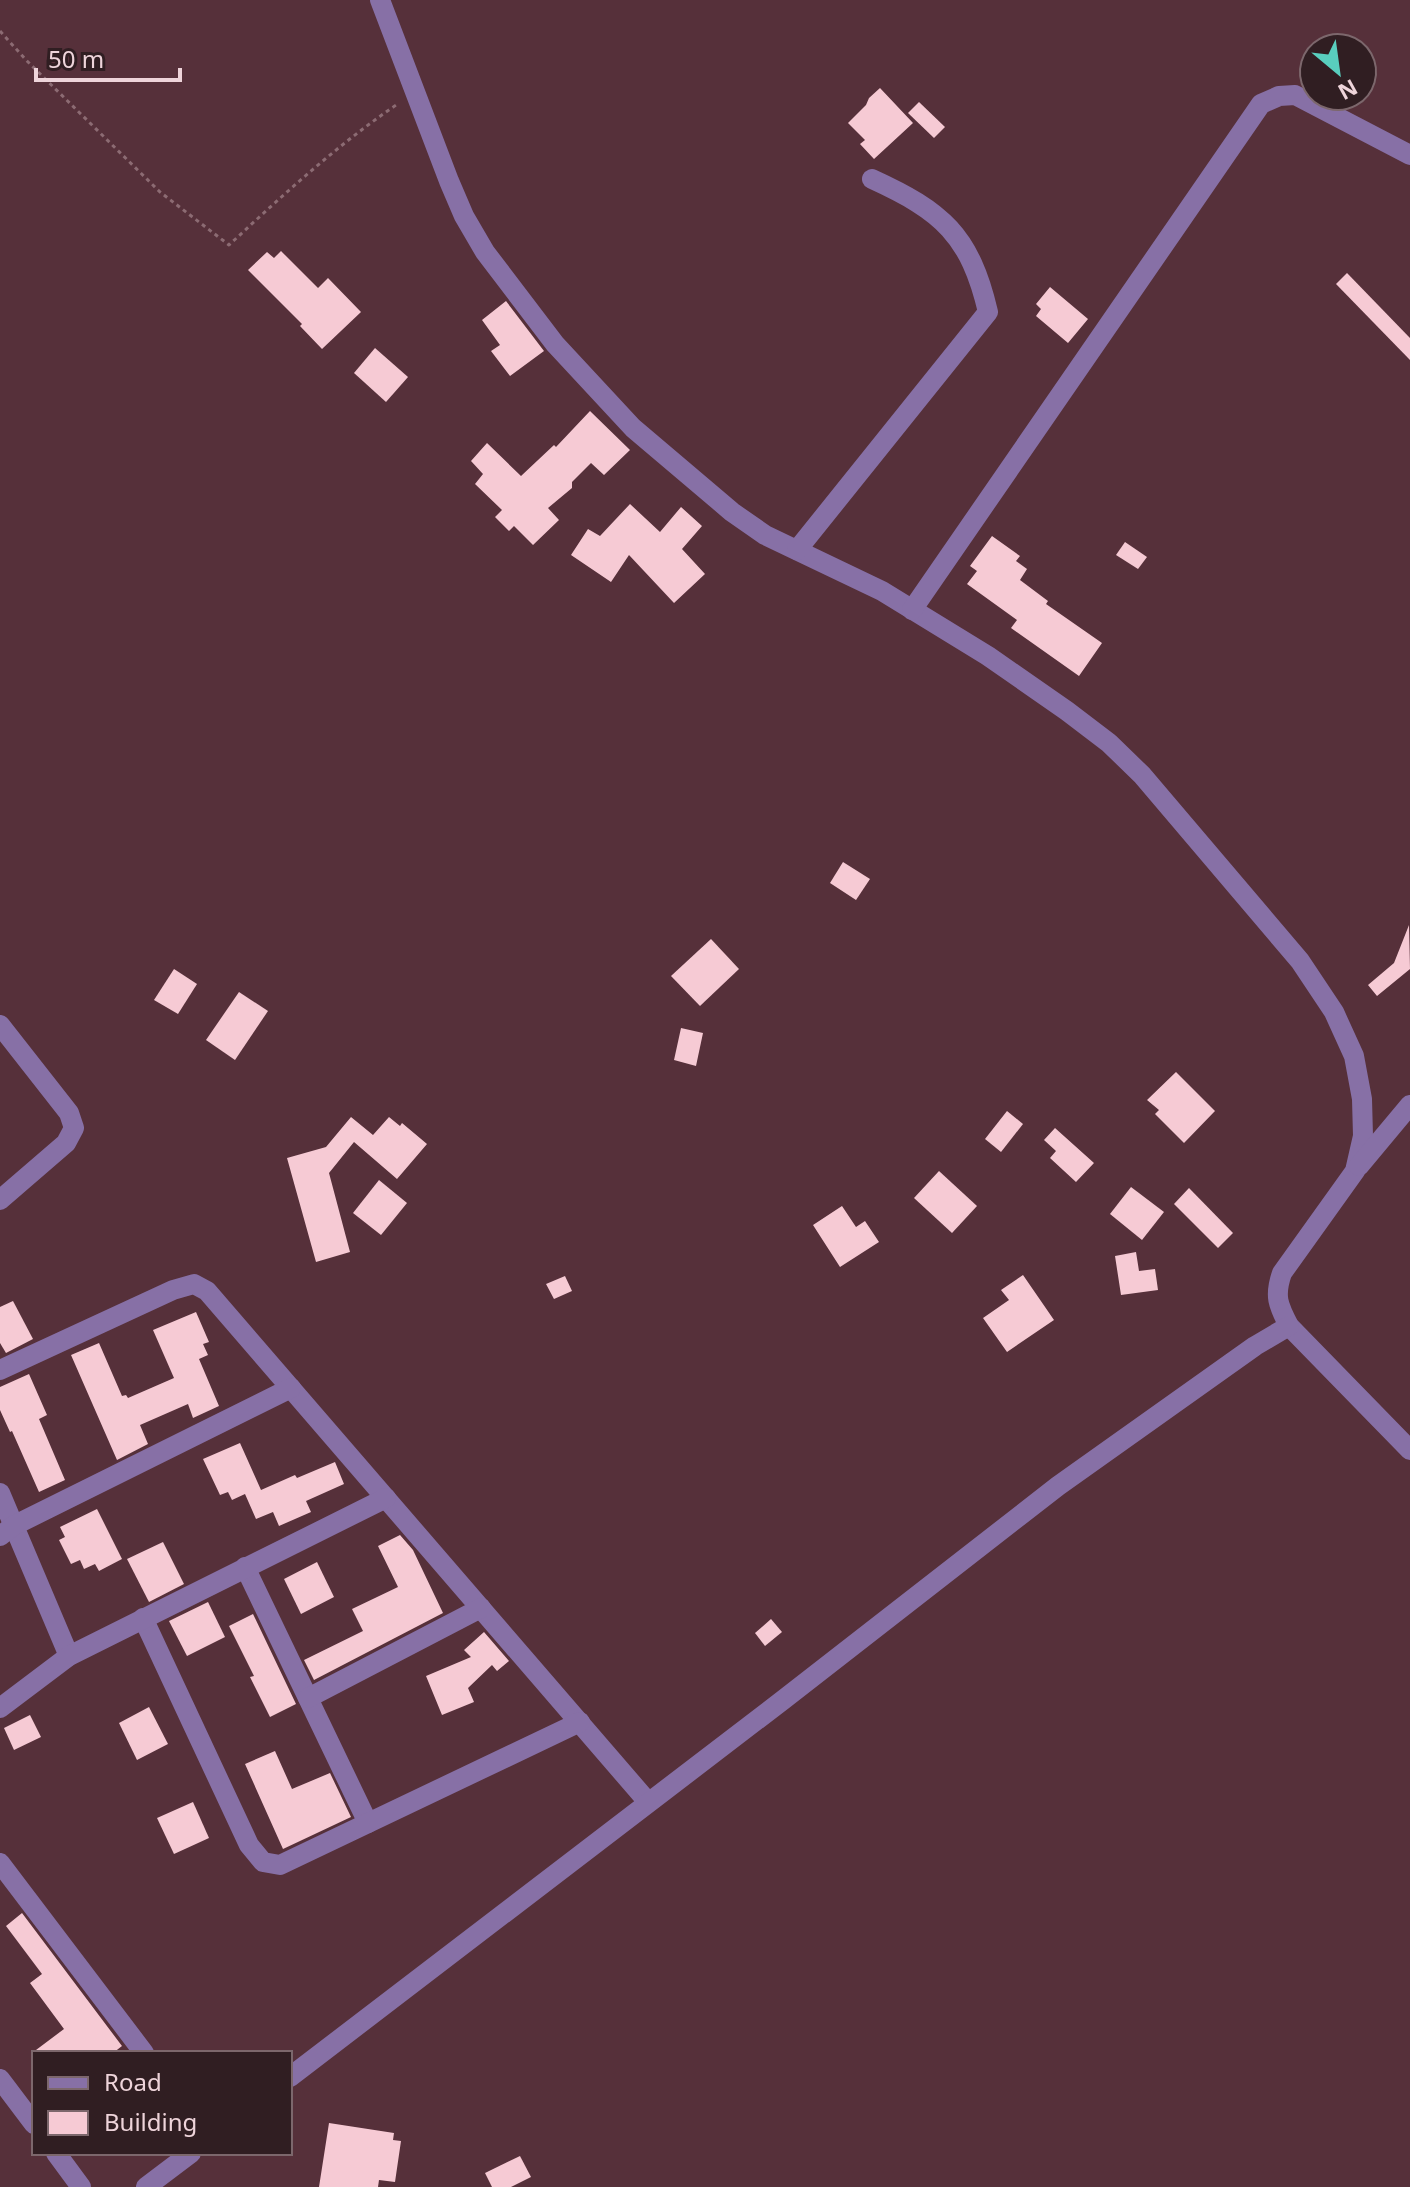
<svg xmlns="http://www.w3.org/2000/svg" width="1410" height="2187" font-family="'Noto Sans',sans-serif">
<style>
.building{fill:#f6cad4}
.lines{fill:none;stroke-linecap:round;stroke-linejoin:round}
.path{stroke:#8c6b73;stroke-width:3;stroke-dasharray:4 4;stroke-linecap:butt}
.minor{stroke:#8770a6;stroke-width:20}
</style>
<rect width="100%" height="100%" fill="#56303a"/>
<g class="building">
<polygon points="880,88 913,123 874,159 860,144 865,140 848,123 866,105 869,98"/>
<polygon points="919,102 945,127 934,138 908,113"/>
<polygon points="281,251 318,288 328,278 361,312 322,349 300,326 302,324 248,270 267,252 274,258"/>
<polygon points="1347,273 1410,338 1410,360 1336,284"/>
<polygon points="1050,287 1088,319 1068,343 1036,316 1041,309 1036,304"/>
<polygon points="506,301 544,351 510,376 491,351 500,345 482,320"/>
<polygon points="375,348 408,377 386,402 354,373"/>
<polygon points="590,411 630,450 604,475 591,463 572,482 572,488 548,508 559,520 533,545 514,526 509,531 495,517 502,510 475,484 483,474 471,461 487,443 521,476 554,445 556,447"/>
<polygon points="630,504 660,532 681,507 702,526 682,549 705,574 674,603 629,555 611,582 571,555 588,529 600,536"/>
<polygon points="992,536 1020,556 1016,561 1027,569 1020,580 1048,601 1046,604 1102,643 1079,676 1011,628 1017,620 967,584 977,571 970,566"/>
<polygon points="1125,542 1147,557 1138,569 1116,555"/>
<polygon points="843,862 870,879 856,900 830,883"/>
<polygon points="1409,925 1410,969 1377,996 1368,985 1394,963"/>
<polygon points="711,939 739,969 700,1006 671,976"/>
<polygon points="174,969 197,984 178,1014 154,1000"/>
<polygon points="239,992 268,1011 235,1060 206,1040"/>
<polygon points="681,1028 703,1033 696,1066 674,1060"/>
<polygon points="1176,1072 1215,1111 1184,1143 1155,1114 1159,1110 1147,1100"/>
<polygon points="1007,1111 1023,1124 1001,1152 985,1139"/>
<polygon points="351,1117 373,1135 389,1117 400,1126 402,1123 427,1144 397,1179 354,1142 329,1173 350,1252 316,1262 287,1158 326,1147"/>
<polygon points="1055,1128 1094,1163 1076,1182 1050,1158 1056,1151 1044,1140"/>
<polygon points="939,1171 977,1206 952,1233 914,1198"/>
<polygon points="379,1180 407,1203 381,1235 353,1213"/>
<polygon points="1131,1187 1164,1212 1142,1240 1110,1214"/>
<polygon points="1189,1188 1233,1233 1218,1248 1174,1204"/>
<polygon points="842,1206 856,1227 865,1221 879,1242 840,1267 813,1225"/>
<polygon points="1136,1252 1139,1271 1155,1269 1158,1290 1121,1295 1115,1256"/>
<polygon points="1023,1275 1054,1320 1007,1352 983,1318 1009,1300 1001,1290"/>
<polygon points="565,1276 572,1291 554,1299 546,1284"/>
<polygon points="13,1301 33,1339 6,1353 0,1343 0,1307"/>
<polygon points="196,1312 209,1342 203,1344 208,1355 199,1359 219,1406 193,1418 188,1404 140,1425 148,1444 117,1460 71,1355 99,1343 122,1396 126,1395 128,1398 174,1378 153,1330"/>
<polygon points="29,1374 47,1415 39,1419 65,1480 39,1492 12,1431 10,1432 0,1410 0,1387"/>
<polygon points="240,1443 261,1490 295,1475 297,1478 335,1462 344,1484 306,1501 311,1512 279,1526 273,1512 256,1519 245,1494 232,1500 228,1492 220,1495 203,1459"/>
<polygon points="97,1509 122,1559 99,1571 95,1564 84,1569 80,1560 71,1564 59,1540 65,1537 60,1527"/>
<polygon points="400,1535 413,1550 443,1613 314,1680 304,1660 363,1631 352,1609 398,1587 378,1546"/>
<polygon points="163,1542 184,1584 149,1602 127,1559"/>
<polygon points="317,1562 334,1597 301,1614 284,1579"/>
<polygon points="208,1602 225,1637 187,1656 169,1621"/>
<polygon points="253,1614 296,1704 270,1717 250,1677 254,1676 229,1626"/>
<polygon points="771,1619 782,1632 765,1646 755,1633"/>
<polygon points="484,1632 509,1661 497,1671 492,1665 468,1688 474,1702 442,1715 426,1676 471,1657 464,1650"/>
<polygon points="149,1707 168,1744 137,1760 119,1723"/>
<polygon points="30,1715 41,1737 14,1750 4,1728"/>
<polygon points="275,1751 292,1789 330,1773 351,1817 283,1849 245,1764"/>
<polygon points="193,1802 209,1838 174,1854 157,1818"/>
<polygon points="22,1913 122,2046 113,2053 32,2053 64,2029 30,1983 42,1974 6,1926"/>
<polygon points="329,2123 394,2133 393,2140 401,2141 395,2182 379,2180 378,2187 319,2187"/>
<polygon points="520,2156 531,2177 511,2187 492,2187 485,2173"/>
</g>
<g class="lines">
<path class="path" d="M 0,31 L 26,60 L 160,192 L 229,245 C 283,195 337,145 399,103"/>
<g class="minor">
<path d="M 380,0 L 449,181 L 464,216 L 485,252 L 555,344 L 633,428 L 732,512 L 765,535 L 882,591 L 988,656 L 1067,711 L 1109,743 L 1142,775 L 1300,961 L 1334,1012 L 1354,1056 L 1362,1099 L 1363,1136 L 1355,1171 L 1282,1273 C 1274,1296 1278,1305 1289,1326 L 1410,1450"/>
<path d="M 797,550 L 988,312 C 970,235 942,211 872,179"/>
<polyline points="912,610 1261,104 1279,96 1295,95 1410,155"/>
<polyline points="0,1025 69,1113 74,1128 66,1143 0,1200"/>
<polyline points="1359,1166 1410,1105"/>
<polyline points="0,1370 173,1290 194,1284 207,1291 648,1802"/>
<polyline points="0,1493 69,1656"/>
<polyline points="0,1536 13,1526 291,1388"/>
<polyline points="245,1567 368,1823"/>
<polyline points="143,1618 249,1845 263,1862 280,1865 580,1722"/>
<polyline points="308,1698 481,1608"/>
<polyline points="0,1708 69,1656 386,1498"/>
<polyline points="0,1863 144,2053"/>
<polyline points="290,2077 783,1700 1058,1486 1255,1346 1289,1326"/>
<polyline points="0,2079 34,2124"/>
<polyline points="56,2153 81,2187"/>
<polyline points="146,2187 191,2153"/>
</g>
</g>
<rect x="32" y="2051" width="260" height="104" fill="#301e22" stroke="#7c676c" stroke-width="2"/>
<rect x="48" y="2077" width="40" height="12" fill="#8770a6" stroke="#7c676c" stroke-width="2"/>
<text x="104" y="2091" font-size="24" fill="#eed4da">Road</text>
<rect x="48" y="2111" width="40" height="24" fill="#f6cad4" stroke="#7c676c" stroke-width="2"/>
<text x="104" y="2131" font-size="24" fill="#eed4da">Building</text>
<g transform="translate(1338 72) rotate(151)"><circle r="38" fill="#301e22" stroke="#7c676c" stroke-width="2"/>
<path d="M0-6L14 30L0 20L-14 30Z" fill="#59cebe"/>
<text y="-12" font-size="22" font-weight="bold" text-anchor="middle" fill="#eed4da">N</text>
</g>
<path d="M36 68v12h144v-12" fill="none" stroke="#eed4da" stroke-width="4"/>
<text x="48" y="68" font-size="24" fill="#eed4da" stroke="#301e22" stroke-width="6" paint-order="stroke">50 m</text>
</svg>
